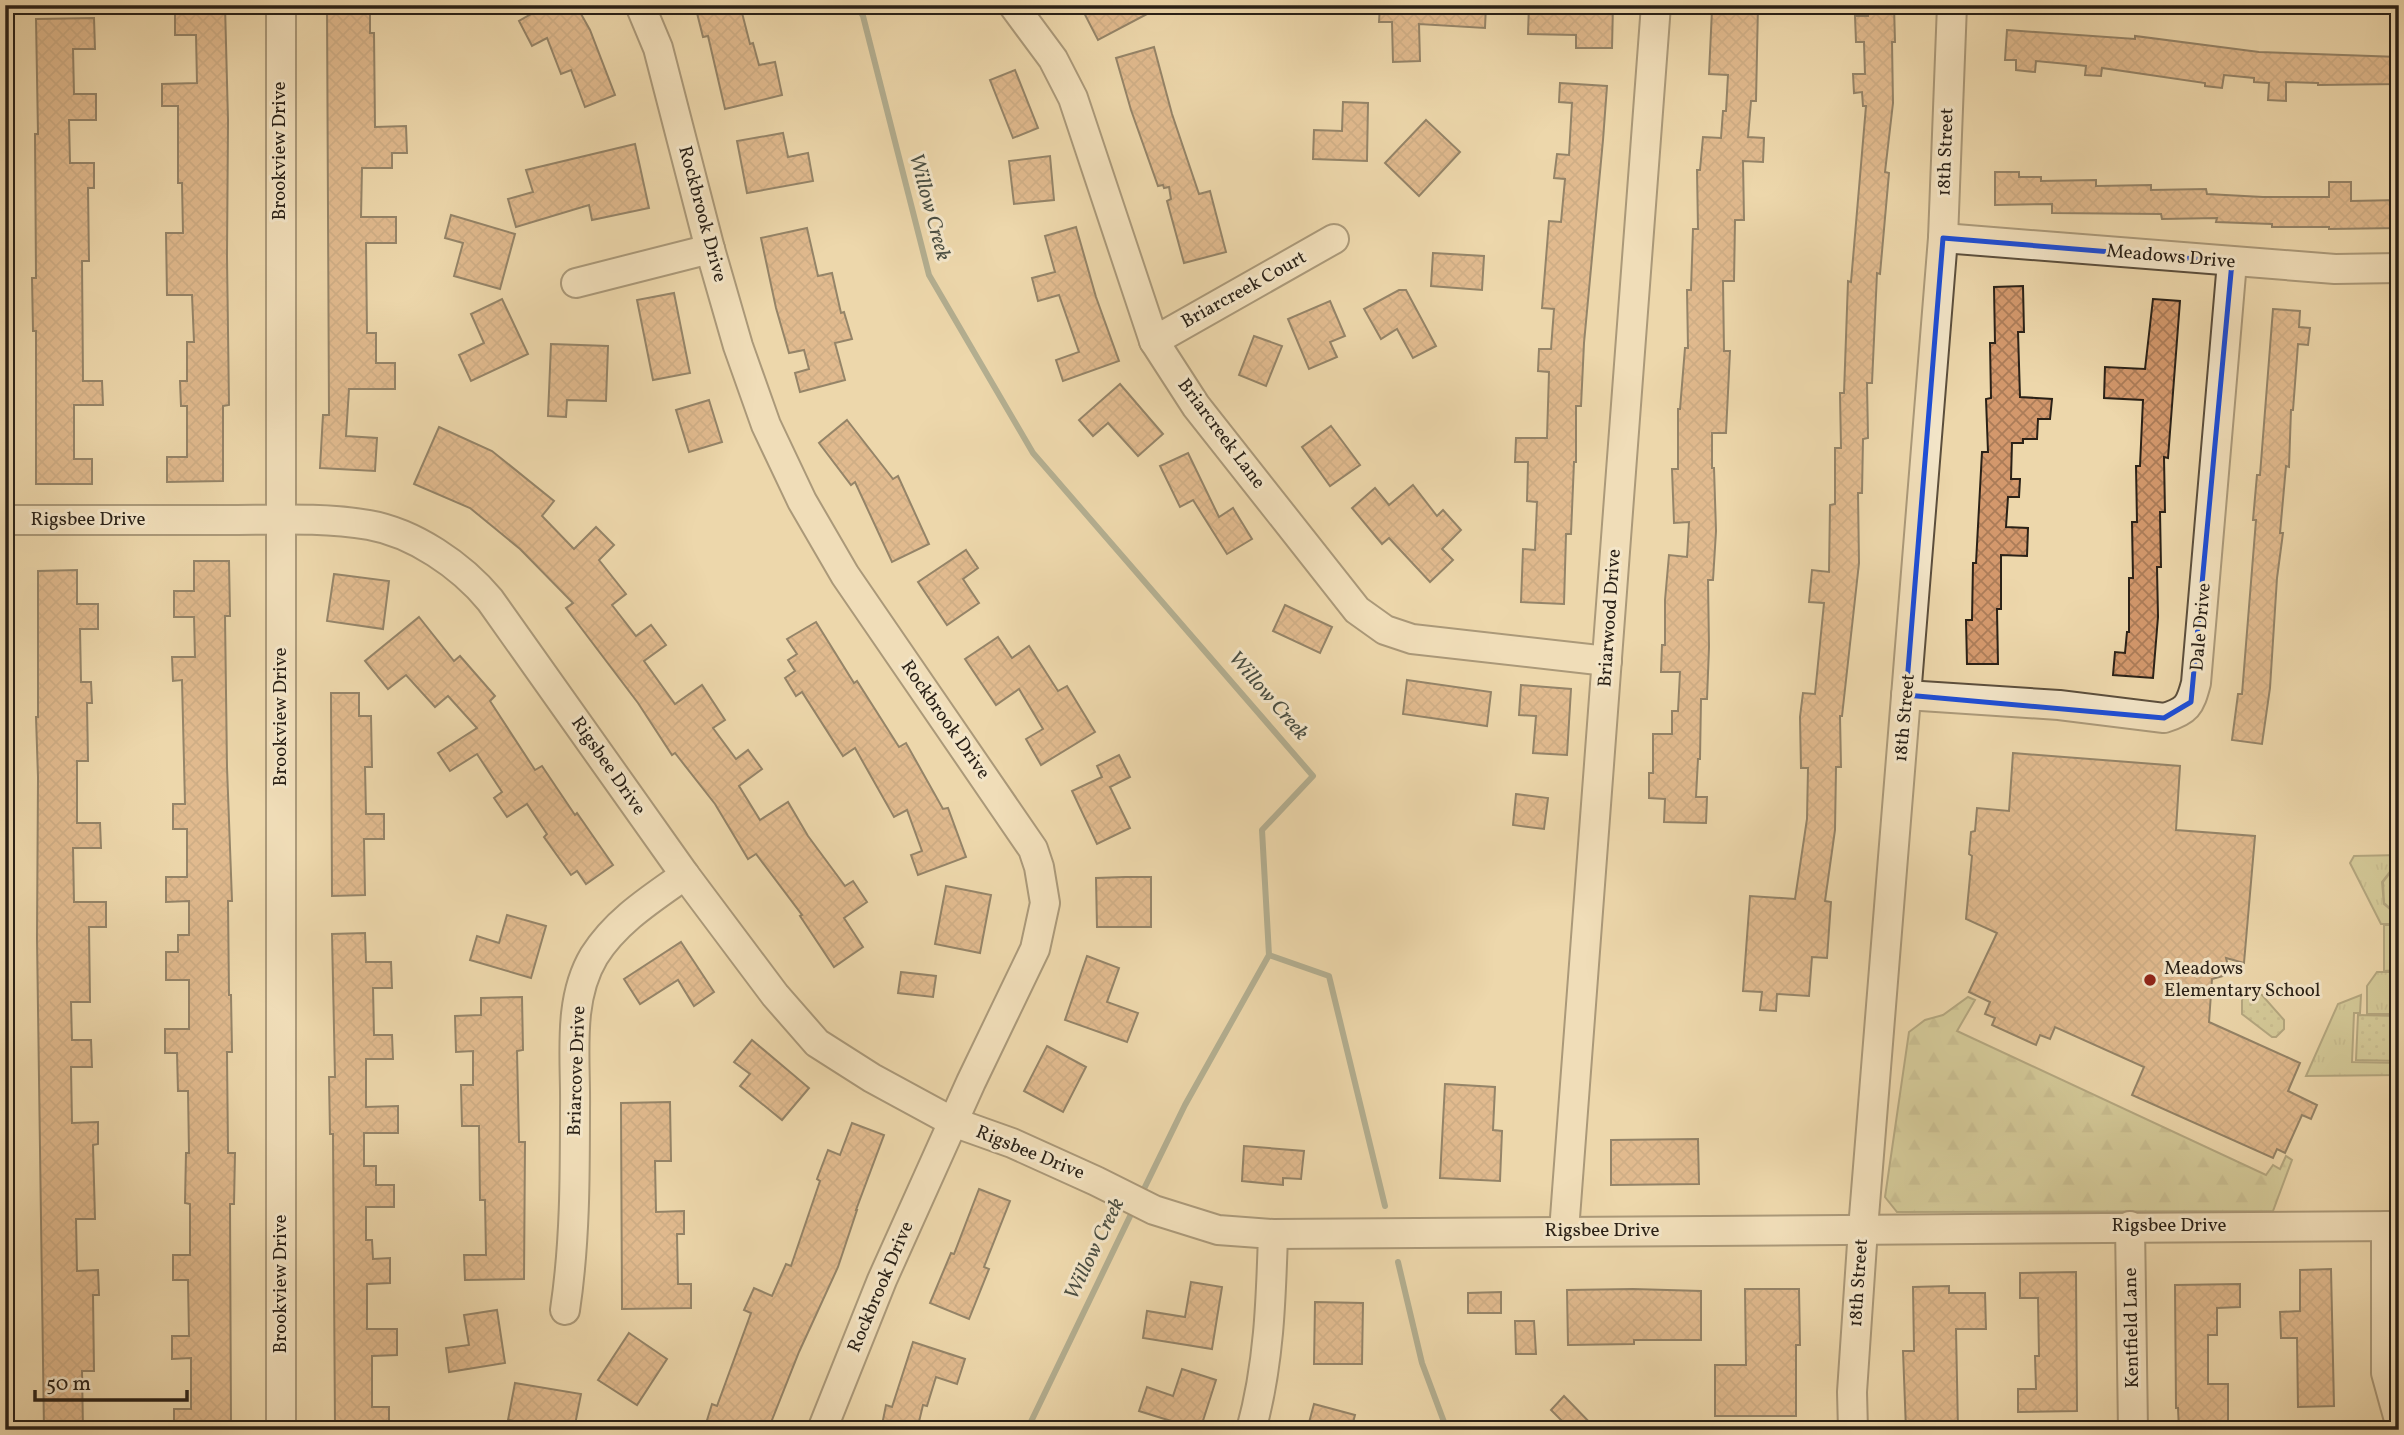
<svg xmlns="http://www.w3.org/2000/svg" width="2404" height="1435" font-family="Vollkorn,serif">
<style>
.grass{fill:url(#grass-tufts);stroke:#72704f;stroke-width:2}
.forest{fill:url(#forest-firs);stroke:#72704f;stroke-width:2}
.park{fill:url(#park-dots);stroke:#72704f;stroke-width:2}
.garden{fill:#babe87;stroke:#72704f;stroke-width:2}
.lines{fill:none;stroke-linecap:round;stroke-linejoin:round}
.stream{stroke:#6d7d6f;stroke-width:6}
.building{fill:url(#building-cross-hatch);stroke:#2a2117;stroke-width:2}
.minor-casing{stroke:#5b4e3c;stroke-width:32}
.minor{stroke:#f3e5c8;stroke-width:28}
.marked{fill:none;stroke:#1d4ed8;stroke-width:5;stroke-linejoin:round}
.poi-dot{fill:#8f2418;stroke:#f3e5c8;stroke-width:2.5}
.labels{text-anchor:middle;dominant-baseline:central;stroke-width:6;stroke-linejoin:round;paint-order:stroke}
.street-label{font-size:19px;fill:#2a2117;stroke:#f3e5c8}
.poi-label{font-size:19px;fill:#2a2117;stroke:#f3e5c8;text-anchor:start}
.water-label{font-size:21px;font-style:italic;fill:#4b4f43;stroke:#f3e5c8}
</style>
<defs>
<pattern id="grass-tufts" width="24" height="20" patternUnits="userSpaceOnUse" patternTransform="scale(1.75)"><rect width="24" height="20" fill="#babe87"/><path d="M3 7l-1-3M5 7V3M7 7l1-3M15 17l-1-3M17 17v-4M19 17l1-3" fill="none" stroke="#a0a374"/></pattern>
<pattern id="forest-firs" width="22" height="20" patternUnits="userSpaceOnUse" patternTransform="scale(1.75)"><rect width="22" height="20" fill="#babe87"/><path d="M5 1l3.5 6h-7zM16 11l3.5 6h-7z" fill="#a0a374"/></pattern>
<pattern id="park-dots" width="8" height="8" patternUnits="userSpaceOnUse" patternTransform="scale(1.75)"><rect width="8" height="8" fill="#babe87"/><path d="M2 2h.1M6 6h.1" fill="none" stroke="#a0a374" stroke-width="1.8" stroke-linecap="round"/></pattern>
<pattern id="building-cross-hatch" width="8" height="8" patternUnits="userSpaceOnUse" patternTransform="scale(1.75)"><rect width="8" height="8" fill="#d3986c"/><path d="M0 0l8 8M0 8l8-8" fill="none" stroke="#ab7c58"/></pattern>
</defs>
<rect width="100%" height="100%" fill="#edd7ab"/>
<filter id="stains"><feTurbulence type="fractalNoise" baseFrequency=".00286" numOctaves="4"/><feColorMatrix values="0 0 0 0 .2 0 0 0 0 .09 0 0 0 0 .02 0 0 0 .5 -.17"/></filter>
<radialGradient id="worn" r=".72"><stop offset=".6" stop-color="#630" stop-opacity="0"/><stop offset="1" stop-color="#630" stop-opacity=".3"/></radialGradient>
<g class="grass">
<polygon points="2399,855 2399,867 2393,868 2382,882 2384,904 2391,910 2399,911 2399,924 2381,924 2350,863 2354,856"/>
<polygon points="2377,972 2399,972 2399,1014 2367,1014 2367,986"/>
<polygon points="2361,995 2360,1013 2354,1013 2352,1062 2399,1063 2399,1075 2306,1076 2338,1004"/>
</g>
<polygon class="forest" points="1968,997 1975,1000 1957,1031 2266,1175 2273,1165 2280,1169 2286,1156 2292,1160 2273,1211 1897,1212 1885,1197 1909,1032 1925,1020 1943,1015"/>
<g class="park">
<polygon points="2393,869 2399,869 2399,910 2392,910 2384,903 2383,882"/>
<polygon points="2257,993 2262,995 2284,1020 2284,1029 2276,1037 2272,1037 2242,1014 2242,999 2251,994"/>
<polygon points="2358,1015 2399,1016 2399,1061 2356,1060"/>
</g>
<polygon class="garden" points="2384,925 2399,925 2399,970 2384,971"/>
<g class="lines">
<g class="stream">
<polyline points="857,5 863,16 929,275 1033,453 1313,776 1262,830 1269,955 1185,1105 1141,1195"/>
<polyline points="1269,955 1329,976 1385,1206"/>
<polyline points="1398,1262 1422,1363 1447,1430"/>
<polyline points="1027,1430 1134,1208"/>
</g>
</g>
<g class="building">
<polygon points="191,5 225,5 228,120 227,256 229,405 223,406 223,481 167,482 167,457 187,457 187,406 181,406 180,381 187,381 187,342 194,342 192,295 167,295 166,233 183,233 182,183 178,183 178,106 162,106 162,84 197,83 196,35 175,35 175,11 191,11"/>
<polygon points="327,5 370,5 370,33 374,33 375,127 406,126 407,153 392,153 392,168 362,168 361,217 396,217 396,243 366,243 367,333 376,333 376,363 395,363 395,389 349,389 346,436 377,438 375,471 320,468 323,415 329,415"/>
<polygon points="547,5 576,5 590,30 615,95 585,107 571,70 561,74 547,38 532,46 519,21"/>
<polygon points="695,5 740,5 750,44 753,43 759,65 775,62 782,95 725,109 708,36 703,37"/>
<polygon points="1080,5 1164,5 1098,40"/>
<polygon points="1380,5 1486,5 1485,28 1419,24 1420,61 1393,62 1392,22 1379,22"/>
<polygon points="1529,5 1613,5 1612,48 1576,48 1576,35 1528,34"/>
<polygon points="1730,5 1758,5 1756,101 1751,101 1748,137 1764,138 1763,162 1743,161 1744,220 1735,220 1734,281 1723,281 1724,351 1730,351 1726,433 1712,433 1712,468 1714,468 1716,531 1713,580 1708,580 1709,647 1707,699 1701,699 1700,759 1698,759 1696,797 1707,797 1706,823 1664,822 1665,799 1649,798 1649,773 1653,773 1653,734 1672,734 1672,711 1678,711 1680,672 1661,672 1662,645 1665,645 1665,600 1669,555 1687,557 1689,522 1674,523 1672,469 1678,469 1678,409 1680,409 1685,348 1688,348 1687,290 1691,290 1693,229 1698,229 1697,170 1700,170 1703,137 1721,138 1723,111 1726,111 1728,75 1709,74 1712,10 1730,10"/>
<polygon points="1868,5 1894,5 1895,42 1892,42 1893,103 1885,172 1889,173 1880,274 1877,273 1872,383 1867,383 1868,438 1863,439 1862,493 1858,493 1859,563 1842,716 1840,716 1841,767 1836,767 1835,830 1825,901 1831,902 1827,958 1812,957 1809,996 1777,994 1776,1011 1760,1010 1762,992 1743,991 1750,896 1795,899 1807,819 1808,768 1801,768 1800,717 1803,693 1815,694 1824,603 1809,602 1812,570 1829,572 1830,505 1835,504 1835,448 1841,448 1840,393 1844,393 1848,281 1851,282 1866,106 1863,106 1862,92 1854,93 1853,74 1865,74 1864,42 1856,42 1855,16 1868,16"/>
<polygon points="94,18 95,49 73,49 74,94 96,94 96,120 69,120 70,163 94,163 94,188 88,188 89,261 82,261 83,381 102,381 103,405 74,405 74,459 92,459 92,484 36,484 36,331 33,331 32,278 36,278 35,134 38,134 36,19"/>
<polygon points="2007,30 2135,39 2135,36 2259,52 2399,57 2399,84 2318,85 2318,83 2286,82 2286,101 2268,100 2269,83 2254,82 2254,78 2224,75 2222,88 2205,86 2205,83 2102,68 2101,76 2085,75 2086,66 2068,64 2036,61 2035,72 2016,70 2016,60 2005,60"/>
<polygon points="1154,47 1172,114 1199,194 1210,191 1226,252 1184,263 1167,201 1171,199 1169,187 1164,188 1163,185 1158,186 1131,110 1116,58"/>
<polygon points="1015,70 1038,128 1013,138 990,80"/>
<polygon points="1560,83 1607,86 1603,140 1584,343 1581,406 1576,406 1576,462 1574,462 1571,534 1566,534 1564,604 1521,602 1523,549 1535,550 1537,502 1527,501 1528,462 1515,462 1516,438 1547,438 1549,372 1538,371 1539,349 1551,349 1554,309 1542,308 1549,221 1561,222 1565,179 1554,178 1557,154 1569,155 1572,103 1559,102"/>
<polygon points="1343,102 1368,103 1367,161 1313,159 1314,130 1342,131"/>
<polygon points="1426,120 1460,152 1419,196 1385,163"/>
<polygon points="783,133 788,157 808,153 813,181 747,193 737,141"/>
<polygon points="635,144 649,208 592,220 589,205 516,227 508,199 533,192 526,170"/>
<polygon points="1050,156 1054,200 1014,204 1009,161"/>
<polygon points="1995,172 2019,172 2019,177 2041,177 2041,181 2096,180 2096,186 2151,185 2151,190 2206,189 2207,194 2263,197 2329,197 2329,182 2351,182 2351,201 2399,200 2399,228 2329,229 2329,227 2272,227 2272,224 2216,222 2217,218 2162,219 2161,214 2052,213 2052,204 1995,205"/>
<polygon points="451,215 515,234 500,289 454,276 463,243 445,238"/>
<polygon points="1076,227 1096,297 1119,361 1063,381 1056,360 1079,352 1059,295 1038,301 1032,278 1055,272 1045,236"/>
<polygon points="807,228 818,276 832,273 841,313 844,312 852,339 835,343 845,380 800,392 795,373 809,369 804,350 789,353 776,308 761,238"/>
<polygon points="1433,253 1484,256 1482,290 1431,286"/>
<polygon points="2023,286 2024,332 2018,332 2020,397 2052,399 2050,419 2038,419 2037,439 2023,439 2023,443 2012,443 2011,479 2020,479 2019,497 2008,497 2006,527 2028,528 2027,556 2001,555 2001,609 1997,609 1998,664 1967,664 1966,620 1972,620 1973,563 1976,563 1982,452 1988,452 1986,399 1991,398 1990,343 1995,343 1994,287"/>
<polygon points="1399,290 1406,290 1436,346 1413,358 1397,329 1381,339 1364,309"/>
<polygon points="674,293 690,373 653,380 637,300"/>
<polygon points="502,299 528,354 471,381 459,355 484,343 471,314"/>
<polygon points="2153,299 2180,301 2168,458 2164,457 2165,512 2160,512 2161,567 2157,567 2158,617 2153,678 2113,675 2115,652 2125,653 2127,632 2129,632 2129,578 2133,578 2132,522 2137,522 2136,466 2140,466 2143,400 2104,398 2105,367 2145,369"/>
<polygon points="1330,301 1345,336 1330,342 1337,357 1309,369 1288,319"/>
<polygon points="2273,309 2300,311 2299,327 2310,328 2308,345 2298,344 2293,410 2291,410 2289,467 2286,466 2280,533 2283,533 2277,578 2270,688 2262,744 2232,740 2238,694 2242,694 2256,520 2253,520 2257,475 2260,475"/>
<polygon points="1254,336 1282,346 1266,386 1239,375"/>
<polygon points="551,344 608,346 606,401 567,400 566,417 548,416"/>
<polygon points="1120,384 1163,434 1138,456 1108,423 1093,436 1079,420"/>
<polygon points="709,400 722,442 689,452 676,410"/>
<polygon points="847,420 893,479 898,476 929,544 892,562 855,482 851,485 819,443"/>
<polygon points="1331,426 1360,465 1330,486 1302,447"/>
<polygon points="439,427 492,451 554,501 542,516 574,549 596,527 614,545 599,560 626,594 612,605 636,636 651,625 666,645 644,661 675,704 702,685 725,720 713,728 736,759 748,750 762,769 739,786 760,820 788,802 808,836 845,886 853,881 867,902 844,918 863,947 834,967 800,916 802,915 756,854 748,859 715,804 675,753 672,755 638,703 566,608 573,603 520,549 470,508 414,484"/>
<polygon points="1188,453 1219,517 1233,508 1252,539 1227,554 1193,500 1180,507 1160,466"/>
<polygon points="1413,485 1437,516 1443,510 1461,530 1442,549 1453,560 1430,582 1389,538 1382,544 1352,508 1375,488 1389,505"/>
<polygon points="966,550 978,568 963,579 979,603 947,625 918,582"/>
<polygon points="194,561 229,561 230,616 225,616 227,767 232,901 228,901 229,995 231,995 232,1052 227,1052 228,1153 235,1153 234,1204 230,1204 231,1430 174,1430 174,1409 191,1409 191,1358 172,1359 172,1336 189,1336 188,1280 173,1280 173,1255 190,1255 190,1204 185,1203 186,1153 189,1153 188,1091 178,1091 177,1053 165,1053 165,1029 189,1029 189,980 166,980 166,952 178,952 178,935 189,935 189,901 166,902 166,877 187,877 187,829 173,829 173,804 185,804 182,680 173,681 172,657 195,657 194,617 174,617 174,591 194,591"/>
<polygon points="77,570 77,604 98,604 98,629 80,629 81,682 91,682 92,703 87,703 88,761 77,761 77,823 100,823 101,848 73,848 74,902 106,902 106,927 89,927 90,1002 71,1002 72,1040 91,1040 92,1067 71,1067 72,1123 98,1122 98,1144 93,1145 95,1219 76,1219 77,1271 98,1270 99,1295 93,1295 94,1371 82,1371 83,1430 44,1430 37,938 38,777 36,717 38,717 38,571"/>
<polygon points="334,574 389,581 383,629 327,621"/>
<polygon points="1285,605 1332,627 1320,653 1273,631"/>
<polygon points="419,617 454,661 460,656 495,696 490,701 535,770 542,766 575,815 577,813 613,865 586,884 577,871 571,875 544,837 547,834 527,804 507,817 494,798 502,792 477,754 450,771 438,753 477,728 448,696 435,707 406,675 388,689 365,661"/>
<polygon points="816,622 854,683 857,681 899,747 906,743 943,809 948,808 966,857 918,875 911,855 922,851 907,810 894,817 855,748 843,756 802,692 796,696 785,678 795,671 788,660 797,654 787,639"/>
<polygon points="998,637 1012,658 1029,646 1058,691 1067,686 1095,732 1041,765 1026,739 1043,729 1019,689 996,705 965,659"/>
<polygon points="1407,680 1491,692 1487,726 1403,714"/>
<polygon points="1521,685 1571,689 1567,755 1533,753 1536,716 1519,715"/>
<polygon points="331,693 359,693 359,716 371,716 372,767 365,767 366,814 384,814 384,839 364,839 365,895 332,896"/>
<polygon points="2013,753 2180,766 2176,830 2255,836 2244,963 2226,958 2230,974 2212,979 2209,1022 2300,1063 2288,1091 2317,1105 2311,1119 2302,1115 2285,1153 2277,1149 2273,1158 2132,1095 2144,1067 2055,1027 2050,1039 2040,1035 2036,1045 1992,1025 1995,1018 1985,1014 1990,1002 1969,992 1997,933 1966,919 1972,856 1969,854 1971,832 1975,831 1977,808 2009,811"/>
<polygon points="1119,755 1130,777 1110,787 1130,828 1097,844 1072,791 1102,777 1097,766"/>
<polygon points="1516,794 1548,798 1544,829 1513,825"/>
<polygon points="1125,877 1151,877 1151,927 1097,927 1096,878"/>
<polygon points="946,886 991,895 980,953 935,944"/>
<polygon points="507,915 546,926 531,978 470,960 477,936 499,943"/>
<polygon points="365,933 366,962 391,962 392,988 373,988 374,1035 392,1035 393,1059 366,1059 366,1107 398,1106 398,1133 364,1133 364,1166 376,1166 376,1185 394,1185 394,1207 366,1207 366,1240 372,1240 373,1259 390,1258 390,1283 367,1284 367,1329 397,1329 397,1355 372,1356 372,1407 389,1407 389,1429 335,1429 333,1134 330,1134 329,1077 335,1077 332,934"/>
<polygon points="681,942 714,992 694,1006 678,980 640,1004 624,979"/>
<polygon points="1087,956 1119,968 1107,1002 1138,1013 1127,1042 1065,1020"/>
<polygon points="901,972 936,976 933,997 898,993"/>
<polygon points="522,997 523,1050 517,1051 519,1142 525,1142 524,1279 465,1280 464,1255 486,1255 485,1200 480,1200 479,1126 462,1126 461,1085 473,1085 473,1051 456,1052 455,1016 481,1015 481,998"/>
<polygon points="752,1040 809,1088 782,1120 740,1086 750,1074 734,1062"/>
<polygon points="1047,1046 1086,1067 1063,1112 1024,1091"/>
<polygon points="1445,1084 1495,1087 1493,1130 1502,1131 1500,1181 1440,1178"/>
<polygon points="670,1102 671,1161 655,1161 656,1212 684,1211 684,1234 677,1234 678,1284 691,1284 691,1308 622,1309 621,1103"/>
<polygon points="852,1123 884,1135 856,1210 857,1210 838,1267 799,1352 768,1430 704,1430 712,1404 717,1406 751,1313 744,1310 754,1288 772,1296 786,1264 791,1266 820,1181 817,1179 828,1150 840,1155"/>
<polygon points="1698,1139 1699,1184 1611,1185 1611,1140"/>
<polygon points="1244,1146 1304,1151 1301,1179 1283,1178 1283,1185 1242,1181"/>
<polygon points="979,1189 1010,1201 984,1267 989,1269 969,1319 930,1303 951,1253 954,1254"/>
<polygon points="2331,1269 2334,1406 2298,1407 2297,1338 2281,1338 2280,1312 2300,1311 2300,1270"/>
<polygon points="2076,1272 2077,1411 2018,1412 2018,1389 2036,1389 2035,1356 2039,1356 2038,1298 2020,1298 2020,1273"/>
<polygon points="1191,1282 1222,1287 1212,1349 1143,1338 1147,1311 1185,1317"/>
<polygon points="2240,1284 2240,1307 2217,1308 2217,1335 2208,1335 2208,1384 2228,1384 2228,1430 2179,1430 2178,1408 2176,1408 2175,1285"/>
<polygon points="1949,1286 1949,1293 1985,1293 1986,1329 1956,1329 1958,1430 1906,1430 1903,1351 1914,1351 1913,1287"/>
<polygon points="1633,1289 1701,1291 1701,1340 1634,1340 1634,1344 1568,1345 1567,1290"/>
<polygon points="1745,1289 1799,1289 1800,1345 1796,1345 1796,1416 1715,1416 1715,1365 1746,1365"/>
<polygon points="1501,1292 1501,1313 1468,1313 1468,1293"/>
<polygon points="1315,1302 1363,1303 1362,1364 1314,1364"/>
<polygon points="497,1310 505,1363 449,1372 446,1348 469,1345 464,1315"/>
<polygon points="1515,1321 1534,1321 1536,1354 1516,1354"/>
<polygon points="629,1333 667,1359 637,1405 598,1380"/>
<polygon points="913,1342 965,1359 957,1384 936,1377 927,1406 923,1405 917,1430 881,1430 886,1405 892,1407"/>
<polygon points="1182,1369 1216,1380 1200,1430 1139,1411 1147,1387 1173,1396"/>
<polygon points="515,1383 581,1394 574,1430 562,1430 508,1420"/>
<polygon points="1564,1396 1597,1430 1571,1430 1551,1410"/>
<polygon points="1314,1404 1355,1415 1351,1430 1307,1430"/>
</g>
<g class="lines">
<g class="minor-casing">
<g id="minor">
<polyline points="281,5 281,1430"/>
<polyline points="640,5 658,48 710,249 738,346 766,425 802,501 845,575 1033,849 1039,867 1045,903 1035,949 971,1082 882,1280 822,1430"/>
<polyline points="1013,5 1053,59 1073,98 1154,341 1196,406 1357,610 1385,630 1412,639 1607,661"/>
<polyline points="1943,238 2335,269 2399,268"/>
<polyline points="576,283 710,249"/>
<polyline points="1154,341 1334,239"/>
<path d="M 5,520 C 78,520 152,520 225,520 C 272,520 322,517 369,525 C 414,533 461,565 490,600 L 685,875 L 775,995 L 817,1043 L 872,1078 L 953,1122 L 1012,1143 L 1096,1181 L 1154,1210 L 1218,1230 L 1273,1234 L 2399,1226"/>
<path d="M 1906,695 L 2059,705 L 2164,718 C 2187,711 2190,706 2196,683 L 2232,262"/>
<polyline points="2130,1226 2133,1430"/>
<polyline points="2386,1226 2386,1373 2399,1420"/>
<polyline points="1564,1231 1656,5"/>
<path d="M 565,1310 C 575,1244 575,1175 575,1108 C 576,1058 567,1001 594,956 C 616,921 651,899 685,875"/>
<path d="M 1251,1430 C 1269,1366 1271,1300 1273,1234"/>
<polyline points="1853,1430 1852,1392 1863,1229 1943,238 1952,5"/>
</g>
</g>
<use href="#minor" class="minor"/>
</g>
<path d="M0 0H2404V1435H0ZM 1943,238 L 2232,262 L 2191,702 L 2164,718 L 1906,695 Z" fill="#edd7ab" fill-opacity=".55" fill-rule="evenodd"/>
<path class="marked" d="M 1943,238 L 2232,262 L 2191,702 L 2164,718 L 1906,695 Z"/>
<circle class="poi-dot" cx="2150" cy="980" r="7"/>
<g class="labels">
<g class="street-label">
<text transform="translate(280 151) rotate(-90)">Brookview Drive</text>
<text transform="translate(1946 152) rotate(-88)">18th Street</text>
<text transform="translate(702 214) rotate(75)">Rockbrook Drive</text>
<text transform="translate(2171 257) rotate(5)">Meadows Drive</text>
<text transform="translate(1244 290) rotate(-29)">Briarcreek Court</text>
<text transform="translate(1221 434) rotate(53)">Briarcreek Lane</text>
<text x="88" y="520">Rigsbee Drive</text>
<text transform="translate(1610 618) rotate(-86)">Briarwood Drive</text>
<text transform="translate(2201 627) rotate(-85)">Dale Drive</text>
<text transform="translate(281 717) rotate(-90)">Brookview Drive</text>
<text transform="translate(1905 718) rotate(-85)">18th Street</text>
<text transform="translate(945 720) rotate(55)">Rockbrook Drive</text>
<text transform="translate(608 766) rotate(55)">Rigsbee Drive</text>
<text transform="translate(577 1071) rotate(-88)">Briarcove Drive</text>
<text transform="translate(1030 1153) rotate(22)">Rigsbee Drive</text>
<text x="2169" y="1226">Rigsbee Drive</text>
<text x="1602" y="1231">Rigsbee Drive</text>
<text transform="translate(1859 1283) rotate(-86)">18th Street</text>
<text transform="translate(281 1284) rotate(-90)">Brookview Drive</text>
<text transform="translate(881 1287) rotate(-67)">Rockbrook Drive</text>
<text transform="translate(2132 1328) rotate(-91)">Kentfield Lane</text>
</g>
<g class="poi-label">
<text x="2164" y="969">Meadows<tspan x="2164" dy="22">Elementary School</tspan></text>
</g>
<g class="water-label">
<text transform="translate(929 207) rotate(75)">Willow Creek</text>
<text transform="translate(1268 696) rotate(49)">Willow Creek</text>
<text transform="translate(1095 1249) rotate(-64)">Willow Creek</text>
</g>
</g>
<rect width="2404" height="1435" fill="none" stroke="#edd7ab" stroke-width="28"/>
<rect x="7" y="7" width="2390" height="1421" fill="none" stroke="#2a2117" stroke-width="3.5"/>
<rect x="14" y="14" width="2376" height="1407" fill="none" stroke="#2a2117" stroke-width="2"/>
<path d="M35 1390v10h152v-10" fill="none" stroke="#2a2117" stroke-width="3.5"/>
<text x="46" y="1390" font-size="21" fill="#2a2117" stroke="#f3e5c8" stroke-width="5" paint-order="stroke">50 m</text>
<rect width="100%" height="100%" filter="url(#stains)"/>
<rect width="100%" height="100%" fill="url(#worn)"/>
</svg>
